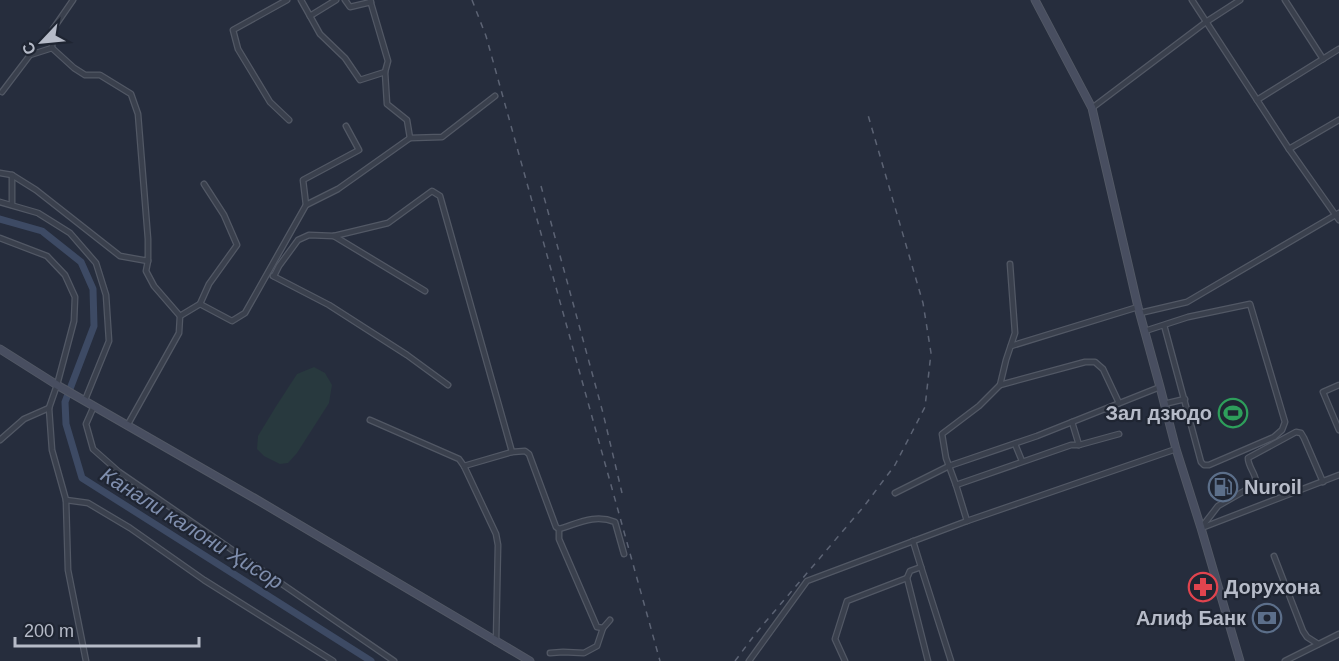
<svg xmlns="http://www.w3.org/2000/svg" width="1339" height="661" font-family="Arial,sans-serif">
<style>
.green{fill:#28393e}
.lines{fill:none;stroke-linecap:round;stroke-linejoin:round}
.canal{stroke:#3d4a64;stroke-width:7}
.minor-casing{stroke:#525865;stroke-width:7}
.secondary-casing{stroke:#525865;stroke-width:9}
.minor{stroke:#3a404d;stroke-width:4.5}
.secondary{stroke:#484e60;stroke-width:7}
.rail{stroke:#5c6374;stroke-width:1.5;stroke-dasharray:6 6;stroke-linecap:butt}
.labels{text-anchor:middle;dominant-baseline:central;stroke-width:4.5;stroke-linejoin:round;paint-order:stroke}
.poi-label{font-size:20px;font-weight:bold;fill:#b6bbc8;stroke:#1f2532;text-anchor:end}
.water-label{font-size:21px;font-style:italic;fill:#7f8ead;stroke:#1f2532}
</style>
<rect width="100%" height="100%" fill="#262d3d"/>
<polygon class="green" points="314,367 325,373 332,385 329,403 297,453 288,463 280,464 264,456 257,449 258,436 275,408 297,374"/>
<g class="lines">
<polyline class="canal" points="0,219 42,231 81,262 93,289 94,326 65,402 66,424 82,478 371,661"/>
<g class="minor-casing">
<g id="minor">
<polyline points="287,0 233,30 238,49 270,102 289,120"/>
<polyline points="301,0 310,16 336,0"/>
<polyline points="345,0 350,7 371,2"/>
<polyline points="1192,0 1289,149 1339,220"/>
<polyline points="1285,0 1323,59"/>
<polyline points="310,16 320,34 345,58 360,80 385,72 388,61 370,0"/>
<polyline points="52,48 53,29 73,0"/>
<polyline points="385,72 387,104 407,120 410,138"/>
<polyline points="1257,100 1339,49"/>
<polyline points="1092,108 1206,22 1240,0"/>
<polyline points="1289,149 1339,120"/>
<polyline points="0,173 12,175 36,190 120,256 148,261 148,239 138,114 131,94 100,75 85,75 74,68 52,48 30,55 2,92"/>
<polyline points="12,175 12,205"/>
<polyline points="0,202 38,213 70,233 96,263 106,295 109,341 85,400"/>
<polyline points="306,205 303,180 359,150 346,126"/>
<polyline points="334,236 425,291"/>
<polyline points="0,238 47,256 65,275 75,297 74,321 57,385 49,408 52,450 66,500 68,570 86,661"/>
<polyline points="273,276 329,305 407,355 448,385"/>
<polyline points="274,276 279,266 298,240 309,235 334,236 388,223 432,191 440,196 512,452"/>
<polyline points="200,304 232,321 245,313 306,205 338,189 410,138 442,137 495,96"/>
<polyline points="1140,313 1187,302 1339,213"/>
<polyline points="180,316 200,304 209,284 237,245 224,215 204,184"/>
<polyline points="1145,331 1188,317 1250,304 1285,422 1282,430 1274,437 1209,465 1204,465 1201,462 1164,325"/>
<polyline points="1011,346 1138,307"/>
<polyline points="1000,385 1085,362 1095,362 1103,369 1119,403"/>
<polyline points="1339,385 1323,392 1339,430"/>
<polyline points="1164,404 1185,399"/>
<polyline points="94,406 86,424 93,449 119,472 394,661"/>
<polyline points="370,420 459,459 464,466 496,534 498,545 496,642"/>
<polyline points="1072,422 1079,445"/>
<polyline points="127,426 179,333 180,316 154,286 146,271 148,261"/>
<polyline points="0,440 24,419 49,408"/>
<polyline points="1015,444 1022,461"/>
<path d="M 464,466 L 512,452 L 525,451 L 529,454 L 556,527 L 559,529 C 579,523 595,514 615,522 L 624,554"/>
<polyline points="956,485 1071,445 1079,445 1119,434"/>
<polyline points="895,493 949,466 1037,436 1160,387"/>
<polyline points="66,500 88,503 130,528 204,580 333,661"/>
<polyline points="967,521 956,485 946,458 942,434 979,406 1000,385 1006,360 1015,333 1010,264"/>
<polyline points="1204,527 1339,475"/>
<path d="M 1201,528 L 1218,506 L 1253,486 L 1256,481 C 1255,473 1248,466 1248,458 L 1296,432 L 1301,433 L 1304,438 L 1323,482"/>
<polyline points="559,529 559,539 597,627 603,628"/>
<polyline points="913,541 921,567 910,571 907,578 928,661"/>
<polyline points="1274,556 1303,631 1307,637 1318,644"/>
<polyline points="921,567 951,661"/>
<polyline points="550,653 563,652 584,653 597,646 603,628 610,620"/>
<polyline points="749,661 807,581 967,521 1176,449"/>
<polyline points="845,661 835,639 847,601 907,578"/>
<polyline points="1285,661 1339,634"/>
</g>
</g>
<g class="secondary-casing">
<g id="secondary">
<polyline points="1035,0 1092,108 1138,307 1160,387 1176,449 1201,528 1240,661"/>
<polyline points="0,349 57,385 254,498 530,661"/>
</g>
</g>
<use href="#minor" class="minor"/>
<use href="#secondary" class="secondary"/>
<g class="rail">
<polyline points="472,0 486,36 660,661"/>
<polyline points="541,186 603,413 622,493"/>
<polyline points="735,661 756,633 865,505 895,465 925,407 931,353 923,303 868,115"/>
</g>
</g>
<defs>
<g id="stadium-ring" transform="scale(1.5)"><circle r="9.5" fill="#1f2532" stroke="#2e9e5b" stroke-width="1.5"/><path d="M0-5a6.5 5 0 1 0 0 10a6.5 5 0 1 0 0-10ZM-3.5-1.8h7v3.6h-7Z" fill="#2e9e5b"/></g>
<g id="fuel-ring" transform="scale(1.5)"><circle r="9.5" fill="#1f2532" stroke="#5c6f8a" stroke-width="1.5"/><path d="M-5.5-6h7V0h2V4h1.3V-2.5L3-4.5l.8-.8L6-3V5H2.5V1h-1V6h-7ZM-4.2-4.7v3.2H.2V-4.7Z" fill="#5c6f8a"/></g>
<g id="pharmacy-ring" transform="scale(1.5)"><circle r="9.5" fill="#1f2532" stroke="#e0444e" stroke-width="1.5"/><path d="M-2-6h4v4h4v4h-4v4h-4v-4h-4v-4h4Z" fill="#e0444e"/></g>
<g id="bank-ring" transform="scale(1.5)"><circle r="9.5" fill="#1f2532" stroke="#5c6f8a" stroke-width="1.5"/><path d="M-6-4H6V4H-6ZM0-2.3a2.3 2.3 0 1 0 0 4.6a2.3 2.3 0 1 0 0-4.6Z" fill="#5c6f8a"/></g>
</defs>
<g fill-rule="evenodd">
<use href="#stadium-ring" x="1233" y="413"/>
<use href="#fuel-ring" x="1223" y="487"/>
<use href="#pharmacy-ring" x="1203" y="587"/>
<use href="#bank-ring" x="1267" y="618"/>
</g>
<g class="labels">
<g class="poi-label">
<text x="1212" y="413">Зал дзюдо</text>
<text x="1244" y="487" text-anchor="start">Nuroil</text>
<text x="1224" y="587" text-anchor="start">Дорухона</text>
<text x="1246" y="618">Алиф Банк</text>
</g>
<g class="water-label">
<text transform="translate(192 528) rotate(32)">Канали калони Ҳисор</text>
</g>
</g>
<g transform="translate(42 42) rotate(244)" stroke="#1f2532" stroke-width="4.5" paint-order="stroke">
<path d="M0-4.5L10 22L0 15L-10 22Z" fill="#b6bbc8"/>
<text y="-9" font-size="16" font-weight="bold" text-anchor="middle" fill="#b6bbc8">С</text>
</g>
<path d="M15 637v9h184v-9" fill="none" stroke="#b6bbc8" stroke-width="3"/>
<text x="24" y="637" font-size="18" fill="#b6bbc8" stroke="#1f2532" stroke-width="4.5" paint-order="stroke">200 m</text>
</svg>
